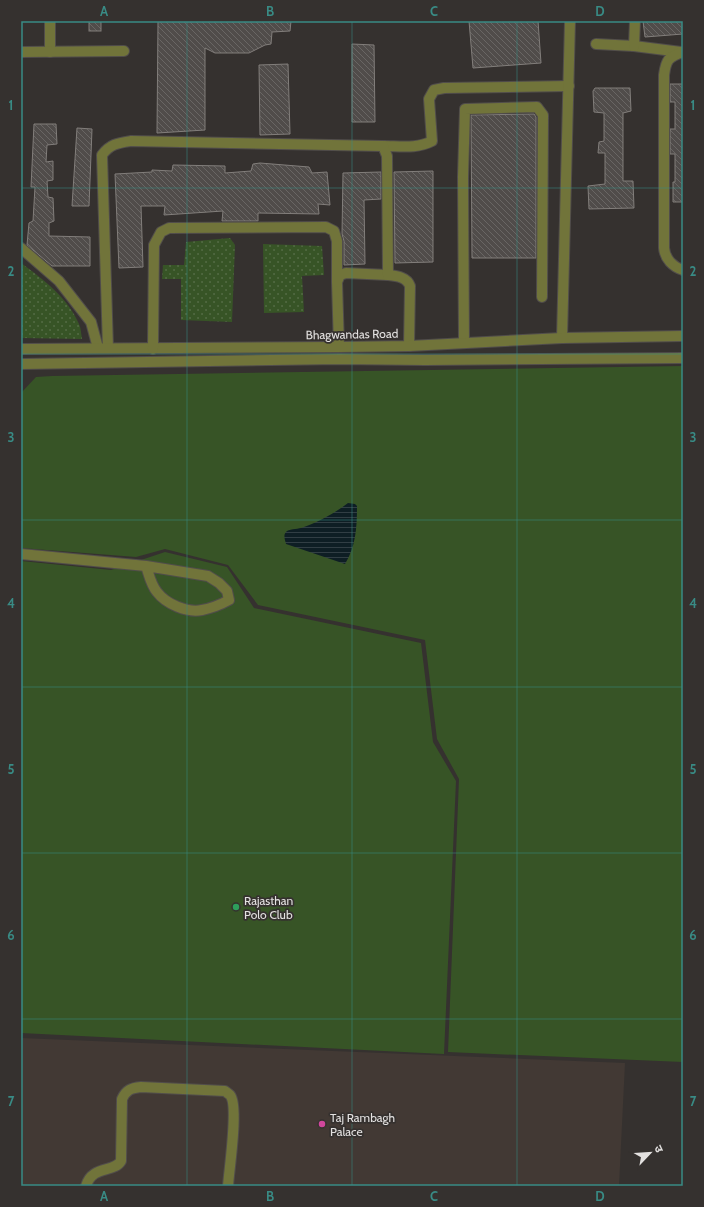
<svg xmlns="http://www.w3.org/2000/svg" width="704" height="1207" font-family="Cabin,'Noto Sans Devanagari',sans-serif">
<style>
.built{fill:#423934}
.grass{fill:#375426}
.garden{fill:url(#garden-dots)}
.water{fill:url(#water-rules)}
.building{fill:url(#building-back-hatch);stroke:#827e7b}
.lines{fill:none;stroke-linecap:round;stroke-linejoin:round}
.minor-casing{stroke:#514d4b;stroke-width:12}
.minor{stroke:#71743a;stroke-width:10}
.grid{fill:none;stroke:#398b85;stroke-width:1;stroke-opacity:0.55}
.leisure-dot{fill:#2e9e5b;stroke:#35312f;stroke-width:1.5}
.hotel-dot{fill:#d1479c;stroke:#35312f;stroke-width:1.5}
.labels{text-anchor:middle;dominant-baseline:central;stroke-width:3.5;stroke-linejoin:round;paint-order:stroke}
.street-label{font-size:12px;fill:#e3e1e0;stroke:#35312f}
.poi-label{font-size:12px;fill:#e3e1e0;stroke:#35312f;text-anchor:start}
.neatline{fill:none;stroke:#398b85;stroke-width:1.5}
.grid-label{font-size:13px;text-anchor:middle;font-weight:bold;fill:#398b85}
</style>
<defs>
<pattern id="garden-dots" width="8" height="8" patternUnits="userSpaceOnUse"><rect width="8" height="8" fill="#375426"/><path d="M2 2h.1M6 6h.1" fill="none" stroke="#546c45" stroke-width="1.8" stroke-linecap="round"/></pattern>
<pattern id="water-rules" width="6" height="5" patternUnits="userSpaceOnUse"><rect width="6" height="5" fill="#0e1e24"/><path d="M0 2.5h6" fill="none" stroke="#313e44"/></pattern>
<pattern id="building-back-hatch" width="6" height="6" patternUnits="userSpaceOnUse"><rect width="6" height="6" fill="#504c4a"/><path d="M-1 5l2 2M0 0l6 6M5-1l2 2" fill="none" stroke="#696664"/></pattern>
</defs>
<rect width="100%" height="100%" fill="#35312f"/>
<polygon class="built" points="21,1038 625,1063 619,1186 21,1186"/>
<g class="grass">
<polygon points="683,366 683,1062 448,1052 459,779 437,739 425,640 258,605 228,565 165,549 136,557 21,548 21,393 36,377 52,376"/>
<polygon points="165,552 227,567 254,608 421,643 433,742 456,781 444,1054 21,1033 21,561 111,570"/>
</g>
<g class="garden">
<polygon points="230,238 235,245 232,322 181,320 181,279 162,279 163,265 184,265 186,242"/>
<polygon points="263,244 322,246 324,275 302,276 304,312 264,313"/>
<path d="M 21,263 C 43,279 68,298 79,324 C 81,328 81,334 82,339 L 21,338 Z"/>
</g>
<path class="water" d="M 348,503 L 355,504 L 357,506 C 357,527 356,546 345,564 L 286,544 C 285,540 283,535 286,532 C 288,529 297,529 301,528 C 317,523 335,513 348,503 Z"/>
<g class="building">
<rect x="89" y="21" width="12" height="10"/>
<polygon points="158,21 291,21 290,31 272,32 271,44 265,45 249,53 215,53 205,48 205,130 157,133"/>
<polygon points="469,21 538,21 541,63 473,68"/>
<polygon points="643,21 683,21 683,34 645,37"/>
<polygon points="352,44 374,45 375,122 352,122"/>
<polygon points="288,64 290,134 260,135 259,65"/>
<polygon points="670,84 683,84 683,202 673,202 673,182 675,182 675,154 670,154 670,129 675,129 675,102 670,102"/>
<polygon points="595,88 630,88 631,111 623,113 623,181 633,181 634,208 589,209 588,186 605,184 605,153 598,153 599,142 604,141 604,113 594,112 593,91"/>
<polygon points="534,114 536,117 536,258 472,258 471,115"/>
<polygon points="34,124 56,124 57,144 47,145 46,162 53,161 53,180 47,181 48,197 53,198 54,221 49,223 49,236 90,237 90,266 52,266 27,245 29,223 33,221 35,187 31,187"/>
<polygon points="77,128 92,129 89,206 72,206"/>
<polygon points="260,163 309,167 312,173 327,172 330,205 318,204 319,214 258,213 258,221 222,221 223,211 164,215 165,206 141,206 143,267 119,268 115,174 152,172 152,170 172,171 173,165 225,166 225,173 251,171 253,164"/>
<polygon points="433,171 433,262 395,263 394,172"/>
<polygon points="381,172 381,199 364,200 365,264 344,265 344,241 342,234 343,173"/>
</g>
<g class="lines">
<g class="minor-casing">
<g id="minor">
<polyline points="50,21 50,52"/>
<polyline points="596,44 634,46 681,52"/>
<polyline points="634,46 635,21"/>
<polyline points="21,52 124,51"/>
<path d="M 683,52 C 668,57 666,60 664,75 L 664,248 C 665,259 673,267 683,270"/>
<path d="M 383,146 C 400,146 417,149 432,141 L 429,99 L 434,90 L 444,88 L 569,86"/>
<polyline points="21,248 59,281 91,322 98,348"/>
<polyline points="562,338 570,21"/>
<polyline points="464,343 463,177 465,109 537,107 543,115 542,297"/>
<polyline points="339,347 337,282 340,275 346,273 388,275"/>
<path d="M 108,348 L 102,155 C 110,144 118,143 131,141 L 383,146 L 387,156 L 388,275 C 397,276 407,277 410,286 L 409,346"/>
<polyline points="21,349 339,347 409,346 562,338 683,336"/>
<polyline points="153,349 154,245 161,232 169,228 326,227 334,231 337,241 337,282"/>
<polyline points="21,364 339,359 425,360 683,358"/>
<path d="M 21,554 L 146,566 L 208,576 L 219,583 L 227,591 L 229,600 C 220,605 212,608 202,610 C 187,613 166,604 157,592 C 151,585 149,575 146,566"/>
<path d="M 86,1186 C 92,1165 114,1173 121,1161 L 122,1099 C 126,1090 131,1088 141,1087 L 225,1091 C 226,1092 228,1093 230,1095 C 239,1105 229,1170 228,1186"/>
</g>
</g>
<use href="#minor" class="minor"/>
</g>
<path class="grid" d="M 187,21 L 187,1186M 352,21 L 352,1186M 517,21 L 517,1186M 21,188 L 683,188M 21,354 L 683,354M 21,520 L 683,520M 21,687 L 683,687M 21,853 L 683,853M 21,1019 L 683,1019"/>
<circle class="leisure-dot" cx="236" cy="907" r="4"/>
<circle class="hotel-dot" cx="322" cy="1124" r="4"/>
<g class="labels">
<g class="street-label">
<text transform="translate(352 334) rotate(-1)">Bhagwandas Road</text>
</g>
<g class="poi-label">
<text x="244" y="900">Rajasthan<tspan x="244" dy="14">Polo Club</tspan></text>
<text x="330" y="1117">Taj Rambagh<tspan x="330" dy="14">Palace</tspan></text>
</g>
</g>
<rect width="704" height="1207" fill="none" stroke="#35312f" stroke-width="44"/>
<g transform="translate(650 1153) rotate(65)" stroke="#35312f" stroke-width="3" paint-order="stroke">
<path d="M0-3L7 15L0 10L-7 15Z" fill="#e3e1e0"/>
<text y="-6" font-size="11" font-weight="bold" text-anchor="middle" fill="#e3e1e0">उ</text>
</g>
<rect x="22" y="22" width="660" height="1163" class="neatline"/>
<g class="grid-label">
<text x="104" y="16">A</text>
<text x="270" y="16">B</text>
<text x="434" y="16">C</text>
<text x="600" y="16">D</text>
<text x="11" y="110">1</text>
<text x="693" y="110">1</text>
<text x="11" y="276">2</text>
<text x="693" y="276">2</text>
<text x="11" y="442">3</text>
<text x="693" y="442">3</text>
<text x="11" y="608">4</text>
<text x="693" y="608">4</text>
<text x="11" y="774">5</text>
<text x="693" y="774">5</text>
<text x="11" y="940">6</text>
<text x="693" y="940">6</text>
<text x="11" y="1106">7</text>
<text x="693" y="1106">7</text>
<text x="104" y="1201">A</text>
<text x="270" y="1201">B</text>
<text x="434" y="1201">C</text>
<text x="600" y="1201">D</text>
</g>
</svg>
